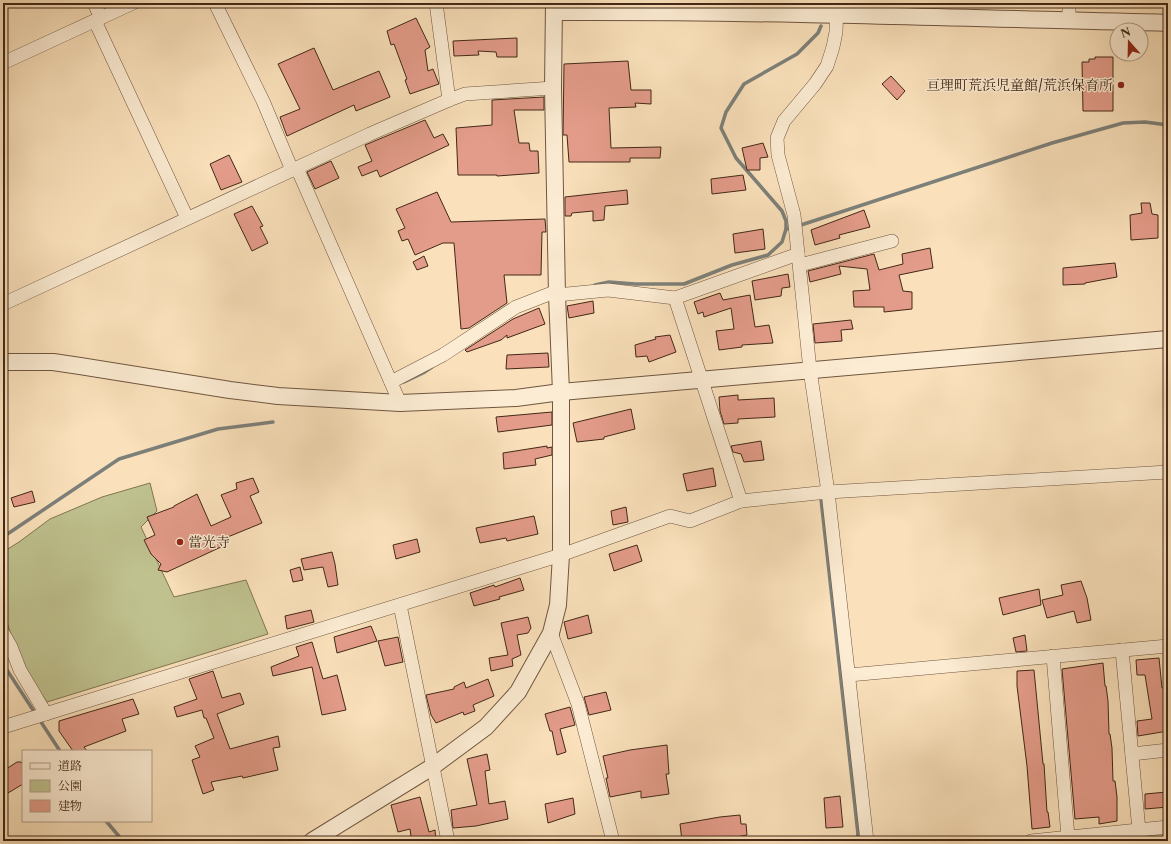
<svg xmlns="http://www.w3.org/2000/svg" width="1171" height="844" font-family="'Libre Caslon Text','Noto Serif JP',serif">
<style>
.green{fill:#bfc28f;stroke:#807553}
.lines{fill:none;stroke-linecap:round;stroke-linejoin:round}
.stream{stroke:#7d807a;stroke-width:3.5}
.building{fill:#e49c8a;stroke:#422817}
.minor-casing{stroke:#705640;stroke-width:14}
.tertiary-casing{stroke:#705640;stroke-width:18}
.minor{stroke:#fcecd3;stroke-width:13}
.tertiary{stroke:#fcecd3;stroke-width:16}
.poi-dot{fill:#8f2418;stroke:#fcecd3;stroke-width:1.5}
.labels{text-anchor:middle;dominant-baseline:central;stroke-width:3;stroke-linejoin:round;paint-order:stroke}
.poi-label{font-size:14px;fill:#422817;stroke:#fcecd3;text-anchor:end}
</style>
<rect width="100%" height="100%" fill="#fae1bb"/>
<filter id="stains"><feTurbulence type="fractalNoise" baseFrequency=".005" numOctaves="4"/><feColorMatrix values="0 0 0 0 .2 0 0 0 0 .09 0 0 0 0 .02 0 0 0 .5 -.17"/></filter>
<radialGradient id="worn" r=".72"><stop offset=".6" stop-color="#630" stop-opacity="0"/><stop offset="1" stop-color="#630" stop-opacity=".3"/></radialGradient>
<path class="green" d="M 150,483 L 157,511 L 141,527 L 174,597 L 246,580 L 268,634 L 47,702 C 27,673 9,640 3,604 C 1,590 3,567 3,552 L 19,542 L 50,519 L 102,497 Z"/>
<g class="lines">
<g class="stream">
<polyline points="801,225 1052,143 1123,123 1145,122 1168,125"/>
<polyline points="786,229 786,221 782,211 736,158 721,128 726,112 744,84 797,54 818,33 821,26"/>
<polyline points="595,285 609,282 635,284 684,284 732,265 768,255 782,242 786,229 791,228"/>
<polyline points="404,382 423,373 432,367"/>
<polyline points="821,499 858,834 856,841"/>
<polyline points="3,537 119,459 218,429 273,422"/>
<polyline points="3,664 35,713"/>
<polyline points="39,719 60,751"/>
<polyline points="106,821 123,841"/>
</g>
</g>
<g class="building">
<polygon points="416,18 430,47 425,50 428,71 433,69 439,84 410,94 405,80 407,79 394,44 391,45 387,31"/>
<polygon points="517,38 517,57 497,57 496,52 478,51 479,55 454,56 453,41"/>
<polygon points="314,48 333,90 379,71 390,97 356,111 354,105 287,136 280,117 300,109 278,64"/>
<polygon points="1095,57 1113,57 1113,111 1083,111 1082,62 1089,62 1089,59 1095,59"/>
<polygon points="628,61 631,90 651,90 651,104 635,103 636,107 609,108 611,148 661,147 660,158 630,158 630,162 569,162 567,135 563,135 564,64"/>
<polygon points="891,76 905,91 897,100 882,84"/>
<polygon points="544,97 544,110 514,110 519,143 529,143 530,151 538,151 539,173 497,176 497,175 458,175 456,128 492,125 492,100"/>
<polygon points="425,120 434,138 443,134 449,145 380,177 377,170 362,176 358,167 372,161 365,145"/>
<polygon points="763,143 768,157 760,158 760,170 747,170 742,148"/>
<polygon points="229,155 242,182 221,190 210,164"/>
<polygon points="331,161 339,178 315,189 307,172"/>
<polygon points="743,175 746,190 712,194 711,179"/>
<polygon points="627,190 628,204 605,206 604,220 593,221 593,211 572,213 571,216 565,216 565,197"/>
<polygon points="437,192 451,222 545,219 546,232 542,232 541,275 504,275 507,303 469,328 461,329 454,243 443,243 415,255 408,239 402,241 398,231 405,228 396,209"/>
<polygon points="1141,203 1150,203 1152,214 1158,215 1158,238 1131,240 1130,215 1142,213"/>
<polygon points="252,206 263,226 260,227 268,243 252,251 234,214"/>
<polygon points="864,210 870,227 839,235 840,238 815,245 811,230"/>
<polygon points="763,229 765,249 735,253 733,234"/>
<polygon points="930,248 933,268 899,275 903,291 912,292 912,309 884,312 884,307 854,307 853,291 870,290 867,269 839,266 841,274 810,282 808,271 874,254 879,270 903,264 902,254"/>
<polygon points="424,256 428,266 417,270 413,262"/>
<polygon points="1115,263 1117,277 1085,283 1085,284 1063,285 1063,268"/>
<polygon points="788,274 790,287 782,288 781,296 755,300 752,281"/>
<polygon points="720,293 723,300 750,295 755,327 769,325 773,343 742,345 742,347 719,350 716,331 734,329 731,308 704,317 703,312 698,314 694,302"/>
<polygon points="593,301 594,313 569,318 567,306"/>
<polygon points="539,308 545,324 507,338 507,335 501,340 467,352 465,350 513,319"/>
<polygon points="851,320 853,329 841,330 842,341 815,343 813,324"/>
<polygon points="670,335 676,352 649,362 647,356 636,357 635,345 656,339 655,337"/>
<polygon points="548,353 549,367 506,369 507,355"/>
<polygon points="738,395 738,400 774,398 775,417 738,419 738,423 724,424 720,411 719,397"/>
<polygon points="631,409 635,429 604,437 604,439 577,442 573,423"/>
<polygon points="552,412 552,425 498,432 496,417"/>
<polygon points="761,441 764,460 744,462 741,454 733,452 731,446"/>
<polygon points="547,446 547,448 552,447 552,455 535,459 536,465 504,469 503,453"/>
<polygon points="713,468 716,486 687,491 683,474"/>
<polygon points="253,478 259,492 250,496 262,523 218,541 221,547 167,572 158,570 161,564 151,554 144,540 155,535 147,517 174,507 174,506 197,494 211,526 231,517 221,495 237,489 236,483"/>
<polygon points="32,491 35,502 14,507 11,498"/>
<polygon points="626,507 628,522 613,525 611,511"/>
<polygon points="534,516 538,534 507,541 506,538 480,543 476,528"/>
<polygon points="417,539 420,552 396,559 393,545"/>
<polygon points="637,545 642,561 614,571 609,554"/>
<polygon points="332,552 335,564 338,585 328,587 323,567 304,570 301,559"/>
<polygon points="300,567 303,580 293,582 290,570"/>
<polygon points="520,578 524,590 499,597 500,599 474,606 470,593 494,585 495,587"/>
<polygon points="1081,581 1087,598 1091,620 1077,623 1074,611 1047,618 1042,600 1063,595 1061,585"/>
<polygon points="1039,589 1041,605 1003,615 999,598"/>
<polygon points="311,610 314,622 287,629 285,616"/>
<polygon points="588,615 592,633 568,639 564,622"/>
<polygon points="528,617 531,628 528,633 517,635 521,655 512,659 513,666 491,671 489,658 508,655 501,623"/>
<polygon points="371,626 377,641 337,653 334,637"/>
<polygon points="1025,635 1027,651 1016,652 1013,638"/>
<polygon points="398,637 403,662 385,666 378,641"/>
<polygon points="312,642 323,679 337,675 346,710 322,715 312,667 273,676 271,667 299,656 296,647"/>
<polygon points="1159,658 1162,688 1168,687 1168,731 1138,736 1137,721 1152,719 1145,675 1137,675 1136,660"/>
<polygon points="1103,663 1105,686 1106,686 1108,701 1109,734 1110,734 1112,748 1113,781 1115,781 1117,797 1117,821 1099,824 1099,817 1075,819 1062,669"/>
<polygon points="1034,670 1043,764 1044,764 1047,812 1048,812 1050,827 1032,829 1027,766 1017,686 1017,671"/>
<polygon points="213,671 222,698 240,693 244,704 217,714 230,749 278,736 280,747 273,748 278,770 243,778 242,776 211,782 214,790 203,794 192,760 200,757 195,746 214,738 206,718 204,718 202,710 177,717 174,707 197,699 189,679"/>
<polygon points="488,679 494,696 473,705 475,711 464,715 463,712 436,723 431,715 426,695 454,689 454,687 464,682 466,688"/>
<polygon points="606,692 611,710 589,715 584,697"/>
<polygon points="133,699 139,714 122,719 126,731 84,747 87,751 73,751 59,731 59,721"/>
<polygon points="570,707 575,725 560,729 566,752 557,755 552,731 550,731 545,714"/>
<polygon points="667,745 669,774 666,774 669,794 641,798 641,791 610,797 606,778 608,778 603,756 630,750"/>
<polygon points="487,754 490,770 485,771 489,804 505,801 508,819 476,826 453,828 451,810 477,805 467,759"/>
<polygon points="17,762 21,762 23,765 23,784 3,796 3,771"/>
<polygon points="1167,792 1168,807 1145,809 1145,794"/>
<polygon points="840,796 843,827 826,828 824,798"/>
<polygon points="420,797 429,832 435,830 436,841 407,841 407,837 411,836 410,829 398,832 391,805"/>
<polygon points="573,798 575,814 548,823 545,804"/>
<polygon points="740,815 741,824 746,824 747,835 715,841 682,841 680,824 720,817"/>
</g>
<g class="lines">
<g class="minor-casing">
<g id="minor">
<polyline points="94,3 101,18"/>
<polyline points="215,3 263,101 292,170"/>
<polyline points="436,3 449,100"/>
<polyline points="837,3 836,32 833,47 827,66 815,84 784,121 777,138 778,155 794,215 810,370 828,492 867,841"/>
<polyline points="1069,3 1069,20"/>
<polyline points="95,21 187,218"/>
<polyline points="3,63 133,3"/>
<polyline points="297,168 400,403"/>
<polyline points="800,265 892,241"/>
<polyline points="557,295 608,290 675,298 798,254"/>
<polyline points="675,298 741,501"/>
<polyline points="3,304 370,134 449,100 465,94 553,88"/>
<polyline points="391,382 443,355 516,307 557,291"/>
<polyline points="400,605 448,841"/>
<polyline points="3,633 11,647 20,670 46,714"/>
<polyline points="551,633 578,704 613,841"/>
<polyline points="1122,650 1140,841"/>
<polyline points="1053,656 1068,837"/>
<polyline points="849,675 1168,646"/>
<polyline points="3,727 561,555 670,516 690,521 741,501 828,492 1168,472"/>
<polyline points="1132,754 1168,750"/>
<polyline points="1031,841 1168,827"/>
</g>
</g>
<g class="tertiary-casing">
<g id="tertiary">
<path d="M 555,12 C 759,11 964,18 1168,23"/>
<polyline points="3,362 53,362 80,366 230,390 278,396 400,403 516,398 561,392 1168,339"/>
<polyline points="312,841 432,767 486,727 518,692 551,633 558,605 561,555 561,392 557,295 553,88 554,3"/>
</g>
</g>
<use href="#minor" class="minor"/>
<use href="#tertiary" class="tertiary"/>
</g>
<g class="poi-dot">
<circle cx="1121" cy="85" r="4"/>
<circle cx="180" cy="542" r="4"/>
</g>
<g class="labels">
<g class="poi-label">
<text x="1113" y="85">亘理町荒浜児童館/荒浜保育所</text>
<text x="188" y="542" text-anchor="start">當光寺</text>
</g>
</g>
<rect width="1171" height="844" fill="none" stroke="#fae1bb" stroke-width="16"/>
<rect x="4" y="4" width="1163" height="836" fill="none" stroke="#422817" stroke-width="2"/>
<rect x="8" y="8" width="1155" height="828" fill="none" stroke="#422817"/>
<rect x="22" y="750" width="130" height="72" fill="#fcecd3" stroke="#b29e88"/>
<rect x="30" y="763" width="20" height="6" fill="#fcecd3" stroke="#b29e88"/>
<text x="58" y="770" font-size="12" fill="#422817">道路</text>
<rect x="30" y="780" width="20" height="12" fill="#bfc28f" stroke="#b29e88"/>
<text x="58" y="790" font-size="12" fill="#422817">公園</text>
<rect x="30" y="800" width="20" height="12" fill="#e49c8a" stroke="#b29e88"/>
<text x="58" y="810" font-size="12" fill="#422817">建物</text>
<g transform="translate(1129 42) rotate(340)"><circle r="19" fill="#fcecd3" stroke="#b29e88"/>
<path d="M0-3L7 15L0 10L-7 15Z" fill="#8f2418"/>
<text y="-6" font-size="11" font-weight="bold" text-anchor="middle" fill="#422817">N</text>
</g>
<rect width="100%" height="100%" filter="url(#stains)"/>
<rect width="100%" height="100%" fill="url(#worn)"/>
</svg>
